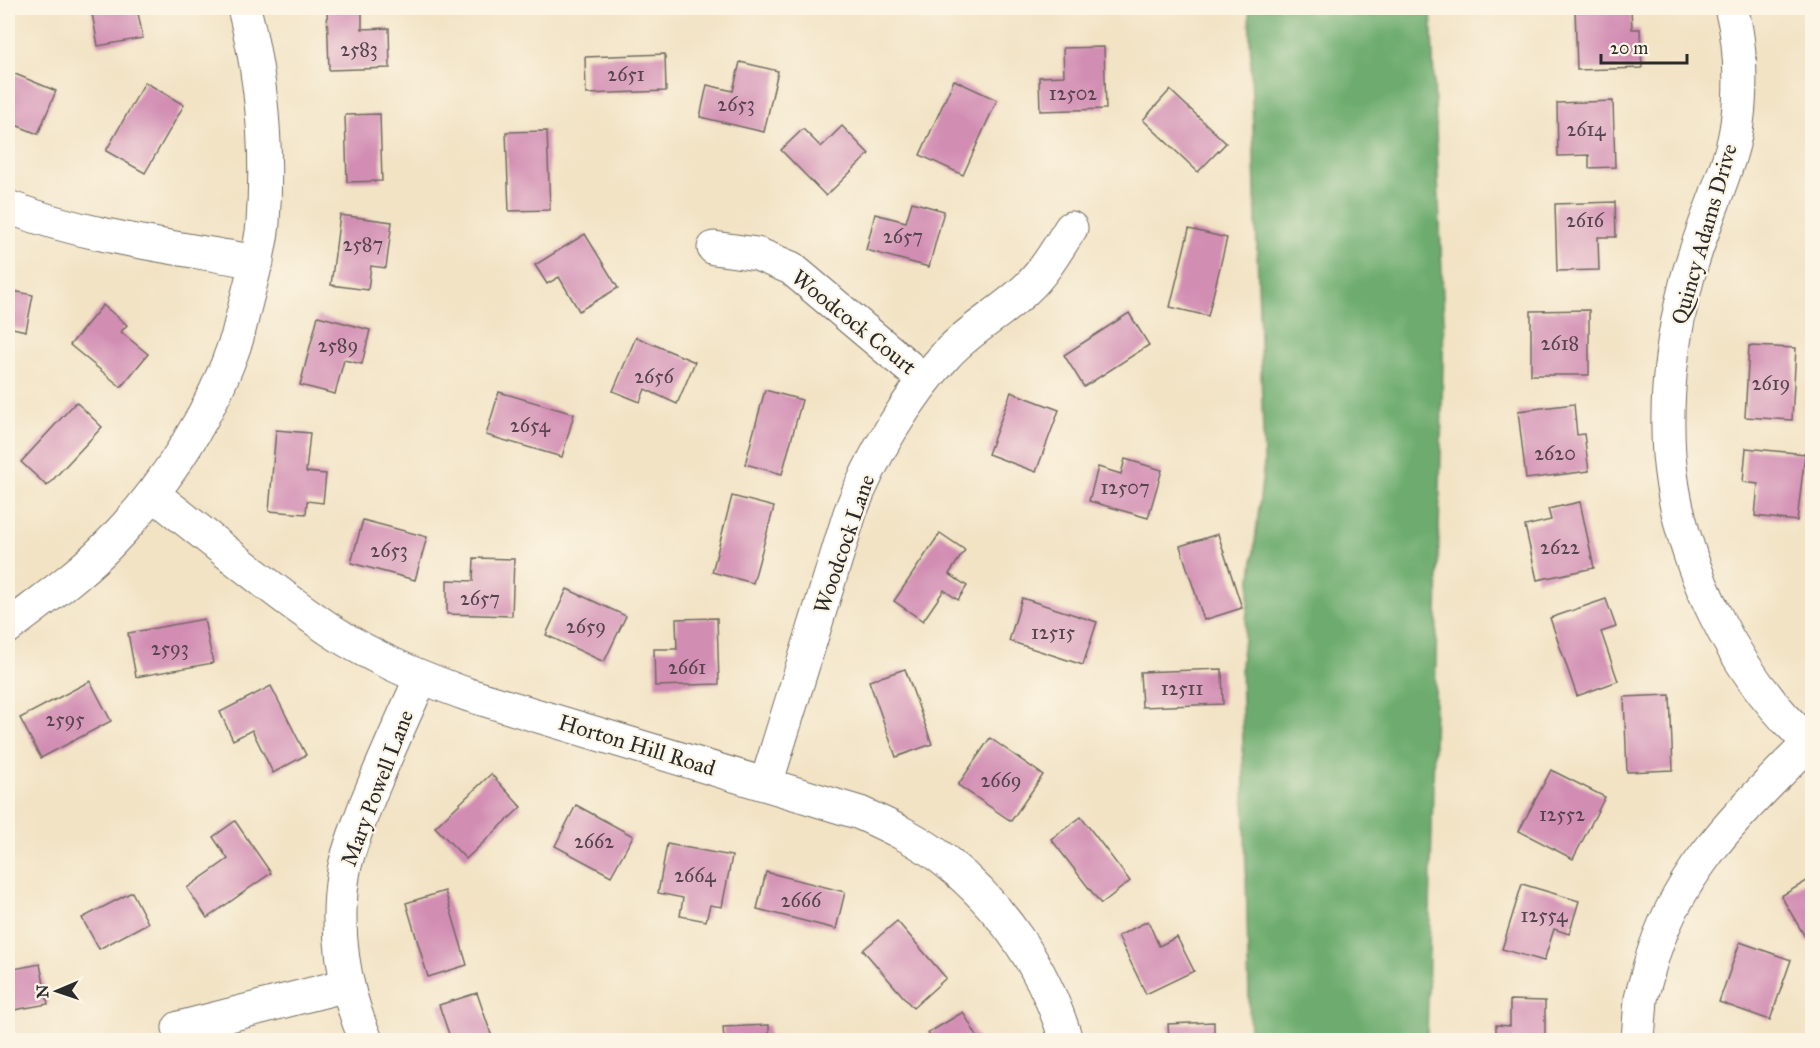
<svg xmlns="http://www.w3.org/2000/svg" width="1820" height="1048" font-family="'IM FELL Great Primer',serif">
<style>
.forest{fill:#6dac6e;stroke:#4c6c4c;stroke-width:1.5}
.building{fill:#d28db3}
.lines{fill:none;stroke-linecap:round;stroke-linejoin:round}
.minor-casing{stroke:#716b61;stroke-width:35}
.minor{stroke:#fff;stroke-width:33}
.labels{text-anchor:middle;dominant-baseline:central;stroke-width:4.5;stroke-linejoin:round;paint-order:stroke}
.number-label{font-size:20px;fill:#55444d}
.street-label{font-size:22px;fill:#2b2b2b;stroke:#fcf5e5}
</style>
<rect width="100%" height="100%" fill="#fcf5e5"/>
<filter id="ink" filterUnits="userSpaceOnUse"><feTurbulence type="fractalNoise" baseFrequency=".0167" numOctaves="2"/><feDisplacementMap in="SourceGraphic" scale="12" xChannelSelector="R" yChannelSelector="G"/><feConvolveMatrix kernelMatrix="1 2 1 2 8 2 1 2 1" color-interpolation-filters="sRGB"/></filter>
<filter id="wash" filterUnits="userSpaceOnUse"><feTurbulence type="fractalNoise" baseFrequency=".008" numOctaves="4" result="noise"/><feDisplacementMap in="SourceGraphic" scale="24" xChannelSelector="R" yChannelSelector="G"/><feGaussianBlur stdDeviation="1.35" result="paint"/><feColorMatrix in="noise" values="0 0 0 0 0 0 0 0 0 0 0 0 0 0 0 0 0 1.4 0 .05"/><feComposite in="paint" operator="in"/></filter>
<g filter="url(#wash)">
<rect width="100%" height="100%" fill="#f2e3c5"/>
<polygon class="forest" points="1249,8 1431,8 1444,321 1427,1040 1250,1040 1241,665 1264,463"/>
<g id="blocks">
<g class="building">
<polygon points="91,8 137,8 143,38 98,46"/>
<polygon points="327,8 362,8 362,29 389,28 390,68 329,70"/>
<polygon points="1575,8 1631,8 1632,29 1640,29 1642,68 1577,70"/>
<polygon points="1104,47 1106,109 1040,111 1039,77 1064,76 1063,48"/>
<polygon points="665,54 666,91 586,94 585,57"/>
<polygon points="740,62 778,71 764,132 700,117 707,85 733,91"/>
<polygon points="8,71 56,91 38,134 8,122"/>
<polygon points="954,80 997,100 963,175 920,155"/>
<polygon points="145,82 184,105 145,173 106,151"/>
<polygon points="1170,90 1226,143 1198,172 1143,120"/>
<polygon points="1613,101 1615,167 1589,168 1589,155 1558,156 1557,103"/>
<polygon points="380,114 382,181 347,182 345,115"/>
<polygon points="842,126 869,154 826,196 781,150 803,129 821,147"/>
<polygon points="547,131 550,210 509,211 506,132"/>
<polygon points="912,202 944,211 929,267 866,250 875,214 906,222"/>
<polygon points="1615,202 1616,237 1598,237 1599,270 1557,271 1555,204"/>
<polygon points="340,215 392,222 386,268 371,266 368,290 331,285"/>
<polygon points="1189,229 1227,238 1208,316 1170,307"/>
<polygon points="585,234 618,288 579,311 559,277 547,284 535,265"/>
<polygon points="8,290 33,295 26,331 8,327"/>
<polygon points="103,305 127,325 121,332 148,354 121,387 70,345"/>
<polygon points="1589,310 1589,375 1531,375 1531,311"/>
<polygon points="1129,313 1149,345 1084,387 1064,355"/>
<polygon points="318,316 370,330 362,364 344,360 335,394 300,385"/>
<polygon points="636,337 695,362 677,404 645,389 640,402 613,391"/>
<polygon points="1749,346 1796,348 1792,420 1745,417"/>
<polygon points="765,390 802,400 782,474 745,464"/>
<polygon points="499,392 574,414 562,457 486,435"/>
<polygon points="1011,392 1059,410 1036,472 988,454"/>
<polygon points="76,402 102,427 47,486 21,462"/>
<polygon points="1574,404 1577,435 1584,434 1589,471 1526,479 1518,411"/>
<polygon points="276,430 310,433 306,472 326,474 323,503 307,501 306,514 269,511"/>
<polygon points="1746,448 1805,454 1797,521 1755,516 1758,484 1743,482"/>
<polygon points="1125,459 1162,470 1148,518 1089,501 1098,467 1121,474"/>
<polygon points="732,496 774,507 753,583 712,572"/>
<polygon points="1580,502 1594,568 1537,580 1525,526 1551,520 1548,509"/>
<polygon points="363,520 427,537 415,580 351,563"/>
<polygon points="940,533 965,550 949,574 967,586 958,600 944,590 923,621 894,601"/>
<polygon points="1218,534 1242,608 1204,620 1180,546"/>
<polygon points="474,558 514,559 512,616 447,614 447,580 473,581"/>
<polygon points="567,589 626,616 604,662 546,635"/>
<polygon points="1022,598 1097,622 1083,665 1009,641"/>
<polygon points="1606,599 1616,627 1601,632 1618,681 1577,696 1550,618"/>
<polygon points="717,618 719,684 655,686 654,649 677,649 676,619"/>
<polygon points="204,619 213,663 136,677 128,633"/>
<polygon points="905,669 932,744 896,757 869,681"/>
<polygon points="1222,669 1223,704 1142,707 1140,672"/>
<polygon points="90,681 111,721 41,758 20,718"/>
<polygon points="271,686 306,755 273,773 252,730 233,740 220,712"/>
<polygon points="1670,695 1673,770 1627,772 1624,697"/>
<polygon points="990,738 1043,775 1011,821 958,785"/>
<polygon points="1551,770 1605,797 1573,859 1519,831"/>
<polygon points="491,774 521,807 466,859 435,827"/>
<polygon points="576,805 633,836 611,876 555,846"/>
<polygon points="1081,817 1130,881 1101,904 1051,839"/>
<polygon points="235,821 271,873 207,918 187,888 228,859 213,837"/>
<polygon points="667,844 732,856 722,907 710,905 706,921 680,916 683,898 658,893"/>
<polygon points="766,872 845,892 836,929 757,909"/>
<polygon points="1812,878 1812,939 1808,942 1781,896"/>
<polygon points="1522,884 1579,901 1569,934 1554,929 1544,961 1502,949"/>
<polygon points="445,891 467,965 428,977 406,903"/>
<polygon points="132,892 148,923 99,949 82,918"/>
<polygon points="897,921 946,978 913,1008 863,950"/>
<polygon points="1148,921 1159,946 1177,937 1194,971 1146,994 1118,936"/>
<polygon points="1740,942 1791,960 1770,1020 1719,1002"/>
<polygon points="40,964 48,1004 8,1011 8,970"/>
<polygon points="477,993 493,1040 451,1040 439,1005"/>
<polygon points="1510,1000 1545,1001 1545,1040 1496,1040 1496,1025 1510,1026"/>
<polygon points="963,1012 979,1040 932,1040 928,1033"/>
<polygon points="1214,1022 1214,1040 1169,1040 1168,1024"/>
<polygon points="769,1025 769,1040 724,1040 723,1027"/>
</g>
</g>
</g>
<g filter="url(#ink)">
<use href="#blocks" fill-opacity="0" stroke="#716b61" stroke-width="1.5"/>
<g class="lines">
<g class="minor-casing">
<g id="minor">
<path d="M 1731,8 C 1743,49 1743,114 1730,155 C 1717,197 1698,238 1687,280 C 1672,337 1665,396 1669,455 C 1678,561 1733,674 1812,745"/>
<path d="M 8,207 C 87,237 173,247 257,262"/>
<polyline points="714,248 757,254 791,268 924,380"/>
<path d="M 153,494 C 212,540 270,589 332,631 C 374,659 422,678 469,695 L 860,813 C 889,826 919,840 944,860 C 1003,907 1045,969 1066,1040"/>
<path d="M 8,627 C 43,600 81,574 112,541 C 166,485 213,411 237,338 C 241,323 244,309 248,294 C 254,271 261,247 263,223 C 268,151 262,78 244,8"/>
<path d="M 766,784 L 850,513 C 870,459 908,396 947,354 C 970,329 1001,313 1025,290 C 1044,273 1057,249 1071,228"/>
<polyline points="179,1028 347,985"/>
<path d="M 366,1040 C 343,988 334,927 344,870 C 349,847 358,826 366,804 C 383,762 402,720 421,678"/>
<path d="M 1638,1040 C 1639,1027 1640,1013 1641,999 C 1643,989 1647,978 1649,968 C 1676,870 1741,812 1810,742"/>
</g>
</g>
<use href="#minor" class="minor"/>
</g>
</g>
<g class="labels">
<g class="number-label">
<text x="359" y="49">2583</text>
<text x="626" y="74">2651</text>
<text x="1073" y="93">12502</text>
<text x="736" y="104">2653</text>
<text x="1586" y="129">2614</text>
<text x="1585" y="220">2616</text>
<text x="903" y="236">2657</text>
<text x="363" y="244">2587</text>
<text x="1560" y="343">2618</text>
<text x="338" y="345">2589</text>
<text x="654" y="376">2656</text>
<text x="1771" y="383">2619</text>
<text x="530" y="425">2654</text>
<text x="1555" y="453">2620</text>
<text x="1125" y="487">12507</text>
<text x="1560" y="547">2622</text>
<text x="389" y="550">2653</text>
<text x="480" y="598">2657</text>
<text x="586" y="626">2659</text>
<text x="1053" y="632">12515</text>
<text x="170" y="648">2593</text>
<text x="687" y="667">2661</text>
<text x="1182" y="688">12511</text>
<text x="65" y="719">2595</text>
<text x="1001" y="780">2669</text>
<text x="1562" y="814">12552</text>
<text x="594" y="841">2662</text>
<text x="695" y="875">2664</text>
<text x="801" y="900">2666</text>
<text x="1544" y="915">12554</text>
</g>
<g class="street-label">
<text transform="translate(1704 234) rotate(-74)">Quincy Adams Drive</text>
<text transform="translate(854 322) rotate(39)">Woodcock Court</text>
<text transform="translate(844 544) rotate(-71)">Woodcock Lane</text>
<text transform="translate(637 745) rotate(17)">Horton Hill Road</text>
<text transform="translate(377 788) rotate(-69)">Mary Powell Lane</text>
</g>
</g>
<rect width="1820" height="1048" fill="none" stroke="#fcf5e5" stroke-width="30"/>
<g transform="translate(57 991) rotate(268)" stroke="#fcf5e5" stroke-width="4.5" paint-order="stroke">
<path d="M0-4.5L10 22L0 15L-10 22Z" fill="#2b2b2b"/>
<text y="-9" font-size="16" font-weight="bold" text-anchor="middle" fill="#2b2b2b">N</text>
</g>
<path d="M1601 54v9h86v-9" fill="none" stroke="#2b2b2b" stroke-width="3"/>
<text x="1610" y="54" font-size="18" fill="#2b2b2b" stroke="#fcf5e5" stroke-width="4.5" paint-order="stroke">20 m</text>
</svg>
